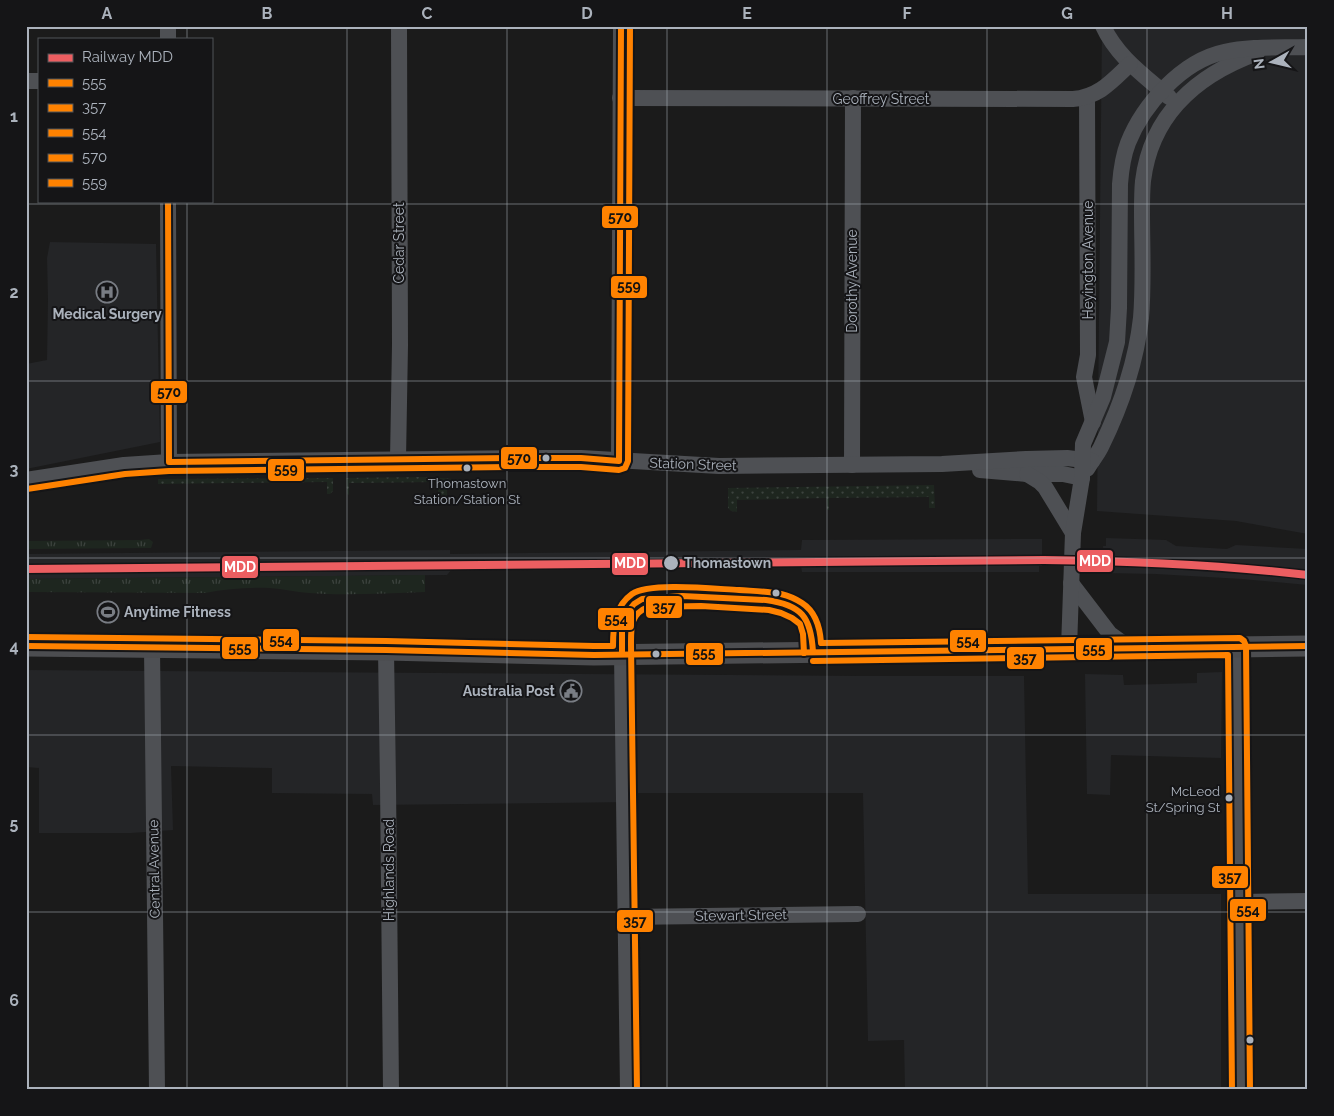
<svg xmlns="http://www.w3.org/2000/svg" width="1334" height="1116" font-family="Raleway,sans-serif">
<style>
.built{fill:#242527}
.grass{fill:url(#grass-tufts)}
.garden{fill:url(#garden-dots)}
.lines{fill:none;stroke-linecap:round;stroke-linejoin:round}
.minor{stroke:#4e5054;stroke-width:16}
.major{stroke:#4c4d50;stroke-width:21}
.bus-1-casing{stroke:#151517;stroke-width:10}
.bus-2-casing{stroke:#151517;stroke-width:10}
.bus-3-casing{stroke:#151517;stroke-width:10}
.bus-4-casing{stroke:#151517;stroke-width:10}
.bus-5-casing{stroke:#151517;stroke-width:10}
.bus-1{stroke:#ff8200;stroke-width:6}
.bus-2{stroke:#ff8200;stroke-width:6}
.bus-3{stroke:#ff8200;stroke-width:6}
.bus-4{stroke:#ff8200;stroke-width:6}
.bus-5{stroke:#ff8200;stroke-width:6}
.rail-1-casing{stroke:#151517;stroke-width:11}
.rail-1{stroke:#ec5e61;stroke-width:8}
.grid{fill:none;stroke:#abb2bc;stroke-width:1;stroke-opacity:0.55}
.bus-dot{fill:#abb2bc;stroke:#151517;stroke-width:2}
.labels{text-anchor:middle;dominant-baseline:central;stroke-width:4;stroke-linejoin:round;paint-order:stroke}
.bus-label{font-size:13px;fill:#abb2bc;stroke:#151517}
.street-label{font-size:14px;fill:#abb2bc;stroke:#151517}
.poi-label{font-size:14px;font-weight:bold;fill:#abb2bc;stroke:#151517}
.stop-label{font-size:14px;font-weight:bold;fill:#abb2bc;stroke:#151517;text-anchor:start}
.line-badge{stroke:#151517;stroke-width:2}
.badge-label{font-size:14px;text-anchor:middle;font-weight:bold;fill:#fff}
.pale-badge-label{font-size:14px;text-anchor:middle;font-weight:bold;fill:#111}
.neatline{fill:none;stroke:#abb2bc;stroke-width:2}
.grid-label{font-size:16px;text-anchor:middle;font-weight:bold;fill:#abb2bc}
</style>
<defs>
<pattern id="grass-tufts" width="24" height="20" patternUnits="userSpaceOnUse" patternTransform="scale(1.25)"><rect width="24" height="20" fill="#1e261f"/><path d="M3 7l-1-3M5 7V3M7 7l1-3M15 17l-1-3M17 17v-4M19 17l1-3" fill="none" stroke="#3c433e"/></pattern>
<pattern id="garden-dots" width="8" height="8" patternUnits="userSpaceOnUse" patternTransform="scale(1.25)"><rect width="8" height="8" fill="#1e261f"/><path d="M2 2h.1M6 6h.1" fill="none" stroke="#3c433e" stroke-width="1.8" stroke-linecap="round"/></pattern>
</defs>
<rect width="100%" height="100%" fill="#1b1b1b"/>
<g class="built">
<polygon points="1102,26 1308,26 1308,534 1236,521 1097,511"/>
<polygon points="50,242 156,244 160,442 26,469 26,364 47,360 48,299 47,258"/>
<polygon points="1106,538 1166,540 1176,546 1227,549 1236,545 1308,549 1308,585 1242,579 1156,574 1104,573 1103,546 1106,546"/>
<polygon points="1042,539 1042,566 1039,566 1039,572 802,572 801,566 452,569 447,575 26,579 26,554 450,550 450,554 801,550 802,540"/>
<polygon points="26,670 861,676 1024,676 1028,894 1221,894 1221,1090 905,1090 904,1040 868,1041 863,793 635,793 634,802 373,805 372,794 272,793 272,768 171,766 173,830 131,833 39,833 39,768 26,767"/>
<polygon points="1222,672 1221,758 1111,755 1110,795 1087,794 1085,674 1123,675 1124,685 1197,683 1197,673"/>
</g>
<g class="grass">
<polygon points="149,539 153,542 151,548 26,549 26,541 140,540"/>
<path d="M 425,575 L 425,592 C 386,593 347,596 309,593 C 296,592 283,589 270,588 C 248,587 226,589 205,593 L 26,592 L 26,579 Z"/>
</g>
<g class="garden">
<polygon points="430,477 464,480 464,486 447,486 447,498 445,498 438,494 438,482 349,483 349,495 347,494 346,478"/>
<polygon points="333,478 333,491 330,494 327,494 327,482 158,484 158,479"/>
<polygon points="934,485 935,508 929,508 929,497 829,498 829,510 827,510 826,498 737,500 737,512 731,511 728,508 728,488"/>
</g>
<g class="lines">
<g class="minor">
<path d="M 1103,26 C 1117,57 1145,76 1169,97"/>
<polyline points="168,39 168,26"/>
<polyline points="26,81 39,81"/>
<polyline points="1087,97 1088,355 1084,377 1093,422"/>
<path d="M 620,98 L 1073,99 C 1099,97 1112,81 1130,64"/>
<polyline points="168,201 169,462"/>
<polyline points="398,459 400,345 399,26"/>
<polyline points="619,461 621,26"/>
<polyline points="852,465 853,98"/>
<path d="M 1087,469 C 1091,462 1097,455 1101,447 C 1121,406 1136,363 1141,318 C 1144,283 1142,247 1142,212 C 1142,202 1142,191 1143,181 C 1151,115 1197,75 1257,53"/>
<polyline points="980,470 1027,474 1063,474 1082,478"/>
<polyline points="1027,474 1040,482 1045,487 1073,533"/>
<polyline points="26,480 124,465 169,462 545,458 581,458 719,466 942,464 1026,459 1067,458 1092,461"/>
<polyline points="1071,583 1110,634 1128,647"/>
<polyline points="1237,646 1241,1090"/>
<polyline points="152,648 157,1090"/>
<path d="M 1069,648 L 1073,533 L 1082,478 L 1083,444 L 1103,397 L 1117,342 L 1119,308 L 1120,184 C 1121,171 1123,156 1128,143 C 1143,105 1182,61 1224,52 C 1251,46 1280,48 1308,47"/>
<polyline points="386,650 388,784 391,1090"/>
<polyline points="622,654 628,1090"/>
<polyline points="1239,902 1308,901"/>
<polyline points="625,917 858,914"/>
</g>
<polyline class="major" points="26,646 386,650 594,655 1308,646"/>
<g class="bus-1-casing">
<g id="bus-1">
<polyline points="26,646 386,650 594,655 1308,646"/>
<path d="M 622,654 L 622,627 L 626,614 L 634,604 L 642,599 L 682,596 L 766,600 C 802,605 811,617 813,652"/>
</g>
</g>
<g class="bus-2-casing">
<g id="bus-2">
<polyline points="813,661 1228,655 1232,1090"/>
<path d="M 637,1090 L 631,645 C 631,628 630,614 648,607 L 701,606 L 769,610 L 781,613 L 792,618 L 800,624 L 803,634 L 804,653"/>
</g>
</g>
<g class="bus-3-casing">
<path id="bus-3" d="M 26,637 L 386,641 L 594,646 L 613,646 C 613,626 615,606 632,594 C 650,582 716,589 739,590 C 753,591 767,591 781,594 C 789,596 796,599 802,603 C 816,612 820,627 821,643 L 1240,638 L 1244,641 L 1246,646 L 1250,1090"/>
</g>
<g class="bus-4-casing">
<polyline id="bus-4" points="168,201 169,462 517,458 581,458 619,461 621,26"/>
</g>
<g class="bus-5-casing">
<polyline id="bus-5" points="27,489 125,474 169,471 517,467 581,467 619,470 625,468 628,461 630,26"/>
</g>
<use href="#bus-1" class="bus-1"/>
<use href="#bus-2" class="bus-2"/>
<use href="#bus-3" class="bus-3"/>
<use href="#bus-4" class="bus-4"/>
<use href="#bus-5" class="bus-5"/>
<g class="rail-1-casing">
<path id="rail-1" d="M 26,569 L 1044,560 C 1132,561 1220,565 1308,575"/>
</g>
<use href="#rail-1" class="rail-1"/>
</g>
<path class="grid" d="M 187,26 L 187,39M 347,26 L 347,1090M 507,26 L 507,1090M 667,26 L 667,1090M 827,26 L 827,1090M 987,26 L 987,1090M 1147,26 L 1147,1090M 187,201 L 187,1090M 26,204 L 1308,204M 26,381 L 1308,381M 26,558 L 1308,558M 26,735 L 1308,735M 26,912 L 1308,912"/>
<defs>
<g id="hospital-ring" transform="scale(1.125)"><circle r="9.5" fill="#151517" stroke="#797d84" stroke-width="1.5"/><path d="M-5-5h3v3.5h4V-5h3V5h-3V1.5h-4V5h-3Z" fill="#797d84"/></g>
<g id="stadium-ring" transform="scale(1.125)"><circle r="9.5" fill="#151517" stroke="#797d84" stroke-width="1.5"/><path d="M0-5a6.5 5 0 1 0 0 10a6.5 5 0 1 0 0-10ZM-3.5-1.8h7v3.6h-7Z" fill="#797d84"/></g>
<g id="civic-ring" transform="scale(1.125)"><circle r="9.5" fill="#151517" stroke="#797d84" stroke-width="1.5"/><path d="M-.6-6.5H3V-4.5H.6V-3L4-1V1h2V6H-6V1h2V-1L-.6-3ZM-1.2 2.5V6h2.4V2.5Z" fill="#797d84"/></g>
</defs>
<g fill-rule="evenodd">
<use href="#hospital-ring" x="107" y="292"/>
<use href="#stadium-ring" x="108" y="612"/>
<use href="#civic-ring" x="571" y="691"/>
</g>
<g class="bus-dot">
<circle cx="546" cy="458" r="4.5"/>
<circle cx="467" cy="468" r="4.5"/>
<circle cx="671" cy="563" r="8"/>
<circle cx="776" cy="593" r="4.5"/>
<circle cx="656" cy="654" r="4.5"/>
<circle cx="1229" cy="798" r="4.5"/>
<circle cx="1250" cy="1040" r="4.5"/>
</g>
<g class="labels">
<g class="bus-label">
<text x="467" y="483">Thomastown<tspan x="467" dy="16">Station/Station St</tspan></text>
<text x="1220" y="791" text-anchor="end">McLeod<tspan x="1220" dy="16">St/Spring St</tspan></text>
</g>
<g class="street-label">
<text x="881" y="99">Geoffrey Street</text>
<text transform="translate(399 243) rotate(-90)">Cedar Street</text>
<text transform="translate(1088 260) rotate(-90)">Heyington Avenue</text>
<text transform="translate(852 281) rotate(-90)">Dorothy Avenue</text>
<text transform="translate(693 464) rotate(2)">Station Street</text>
<text transform="translate(154 869) rotate(-91)">Central Avenue</text>
<text transform="translate(389 870) rotate(-90)">Highlands Road</text>
<text transform="translate(741 915) rotate(-1)">Stewart Street</text>
</g>
<g class="poi-label">
<text x="107" y="314">Medical Surgery</text>
<text x="124" y="612" text-anchor="start">Anytime Fitness</text>
<text x="555" y="691" text-anchor="end">Australia Post</text>
</g>
<g class="stop-label">
<text x="684" y="563">Thomastown</text>
</g>
</g>
<g class="line-badge">
<rect x="601" y="205" width="38" height="24" rx="5" fill="#ff8200"/>
<rect x="610" y="275" width="38" height="24" rx="5" fill="#ff8200"/>
<rect x="150" y="380" width="38" height="24" rx="5" fill="#ff8200"/>
<rect x="500" y="446" width="38" height="24" rx="5" fill="#ff8200"/>
<rect x="267" y="458" width="38" height="24" rx="5" fill="#ff8200"/>
<rect x="1076" y="549" width="38" height="24" rx="5" fill="#ec5e61"/>
<rect x="611" y="552" width="38" height="24" rx="5" fill="#ec5e61"/>
<rect x="221" y="555" width="38" height="24" rx="5" fill="#ec5e61"/>
<rect x="645" y="595" width="38" height="24" rx="5" fill="#ff8200"/>
<rect x="597" y="607" width="38" height="24" rx="5" fill="#ff8200"/>
<rect x="262" y="628" width="38" height="24" rx="5" fill="#ff8200"/>
<rect x="949" y="629" width="38" height="24" rx="5" fill="#ff8200"/>
<rect x="221" y="636" width="38" height="24" rx="5" fill="#ff8200"/>
<rect x="1075" y="637" width="38" height="24" rx="5" fill="#ff8200"/>
<rect x="685" y="642" width="39" height="24" rx="5" fill="#ff8200"/>
<rect x="1006" y="646" width="39" height="24" rx="5" fill="#ff8200"/>
<rect x="1211" y="865" width="38" height="24" rx="5" fill="#ff8200"/>
<rect x="1229" y="898" width="38" height="24" rx="5" fill="#ff8200"/>
<rect x="616" y="909" width="38" height="24" rx="5" fill="#ff8200"/>
</g>
<g class="badge-label">
<text x="1095" y="566">MDD</text>
<text x="630" y="568">MDD</text>
<text x="240" y="572">MDD</text>
</g>
<g class="pale-badge-label">
<text x="620" y="222">570</text>
<text x="629" y="291">559</text>
<text x="169" y="397">570</text>
<text x="519" y="463">570</text>
<text x="286" y="474">559</text>
<text x="664" y="612">357</text>
<text x="616" y="624">554</text>
<text x="281" y="645">554</text>
<text x="968" y="646">554</text>
<text x="240" y="653">555</text>
<text x="1094" y="654">555</text>
<text x="704" y="658">555</text>
<text x="1025" y="663">357</text>
<text x="1230" y="882">357</text>
<text x="1248" y="915">554</text>
<text x="635" y="926">357</text>
</g>
<rect width="1334" height="1116" fill="none" stroke="#151517" stroke-width="55"/>
<rect x="38" y="38" width="175" height="165" fill="#151517" stroke="#515459"/>
<rect x="48" y="54" width="25" height="8" fill="#ec5e61" stroke="#515459"/>
<text x="82" y="62" font-size="15" fill="#abb2bc">Railway MDD</text>
<rect x="48" y="79" width="25" height="8" fill="#ff8200" stroke="#515459"/>
<text x="82" y="88" font-size="15" fill="#abb2bc">555</text>
<rect x="48" y="104" width="25" height="8" fill="#ff8200" stroke="#515459"/>
<text x="82" y="112" font-size="15" fill="#abb2bc">357</text>
<rect x="48" y="129" width="25" height="8" fill="#ff8200" stroke="#515459"/>
<text x="82" y="138" font-size="15" fill="#abb2bc">554</text>
<rect x="48" y="154" width="25" height="8" fill="#ff8200" stroke="#515459"/>
<text x="82" y="162" font-size="15" fill="#abb2bc">570</text>
<rect x="48" y="179" width="25" height="8" fill="#ff8200" stroke="#515459"/>
<text x="82" y="188" font-size="15" fill="#abb2bc">559</text>
<g transform="translate(1272 62) rotate(262)" stroke="#151517" stroke-width="4" paint-order="stroke">
<path d="M0-4L9 19L0 12L-9 19Z" fill="#abb2bc"/>
<text y="-8" font-size="14" font-weight="bold" text-anchor="middle" fill="#abb2bc">N</text>
</g>
<rect x="28" y="28" width="1278" height="1060" class="neatline"/>
<g class="grid-label">
<text x="107" y="19">A</text>
<text x="267" y="19">B</text>
<text x="427" y="19">C</text>
<text x="587" y="19">D</text>
<text x="747" y="19">E</text>
<text x="907" y="19">F</text>
<text x="1067" y="19">G</text>
<text x="1227" y="19">H</text>
<text x="14" y="122">1</text>
<text x="14" y="298">2</text>
<text x="14" y="475">3</text>
<text x="14" y="652">4</text>
<text x="14" y="829">5</text>
<text x="14" y="1006">6</text>
</g>
</svg>
